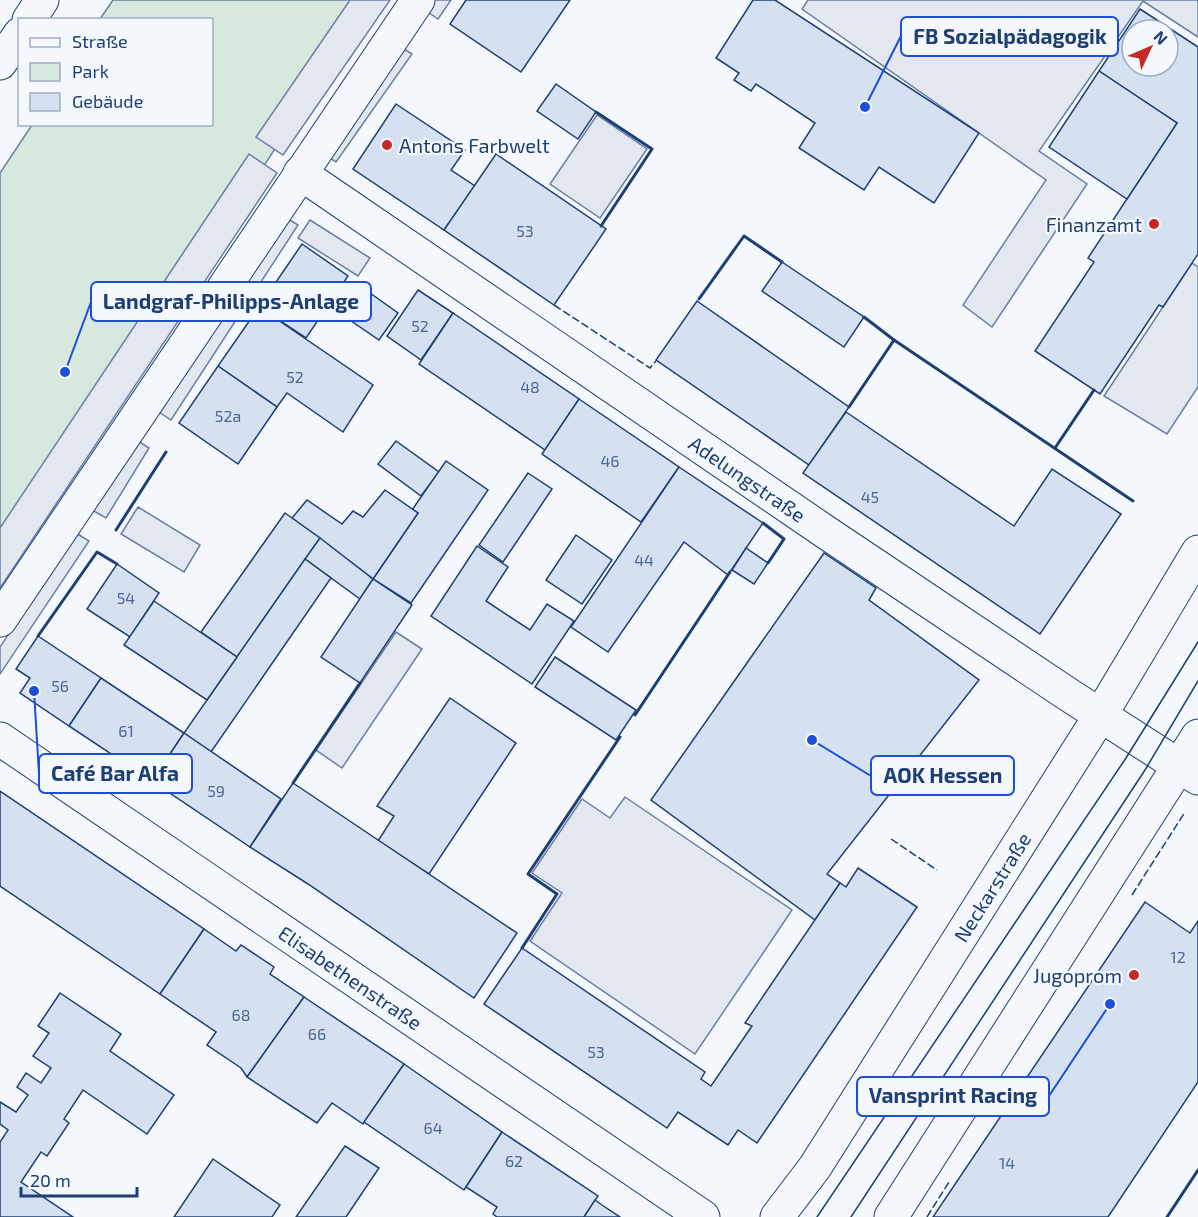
<svg xmlns="http://www.w3.org/2000/svg" width="1198" height="1217" font-family="'Exo 2',sans-serif">
<style>
.green{fill:#d7e8df;stroke:#687fa3;stroke-width:1.5}
.parking{fill:#e3e8f0;stroke:#687fa3;stroke-width:1.5}
.building{fill:#d5e0f0;stroke:#1d3f73;stroke-width:1.5;fill-rule:evenodd}
.lines{fill:none;stroke-linecap:round;stroke-linejoin:round}
.minor-casing{stroke:#1d3f73;stroke-width:35}
.secondary-casing{stroke:#1d3f73;stroke-width:35}
.primary-casing{stroke:#1d3f73;stroke-width:35}
.minor{stroke:#f4f7fb;stroke-width:33}
.secondary{stroke:#f4f7fb;stroke-width:33}
.primary{stroke:#f4f7fb;stroke-width:33}
.tram{stroke:#1d3f73;stroke-width:1.5}
.fence{stroke:#1d3f73;stroke-width:1.5;stroke-dasharray:8 3;stroke-linecap:butt}
.wall{stroke:#1d3f73;stroke-width:3}
.poi-dot{fill:#c62828;stroke:#f4f7fb;stroke-width:2}
.labels{text-anchor:middle;dominant-baseline:central;stroke-width:4.5;stroke-linejoin:round;paint-order:stroke}
.number-label{font-size:16px;fill:#4b6792}
.poi-label{font-size:20px;fill:#1d3f73;stroke:#f4f7fb;text-anchor:end}
.street-label{font-size:20px;fill:#1d3f73;stroke:#f4f7fb}
.leader{fill:none;stroke:#1d4ed8;stroke-width:2}
.callout-dot{fill:#1d4ed8;stroke:#f4f7fb;stroke-width:2}
.callout{fill:#f4f7fb;stroke:#1d4ed8;stroke-width:2}
.callout-label{font-size:21px;text-anchor:middle;font-weight:bold;fill:#1d3f73}
</style>
<rect width="100%" height="100%" fill="#f4f7fb"/>
<polygon class="green" points="113,0 372,0 0,570 0,173 32,125 212,124 212,20 100,19"/>
<g class="parking">
<polygon points="350,0 390,0 283,155 256,137"/>
<polygon points="432,0 451,0 438,19 425,10"/>
<polygon points="808,0 1198,0 1198,37 1143,1 1039,151 1087,184 992,327 963,305 1046,180 802,9"/>
<polygon points="401,47 412,54 336,162 325,155"/>
<polygon points="597,115 647,149 600,218 550,184"/>
<polygon points="249,154 277,173 0,588 0,528"/>
<polygon points="285,217 298,225 171,420 159,412"/>
<polygon points="310,220 370,258 358,276 298,238"/>
<polygon points="1192,263 1198,267 1198,387 1167,434 1104,396"/>
<polygon points="135,439 149,448 106,518 92,510"/>
<polygon points="138,507 200,545 184,572 121,534"/>
<polygon points="76,533 89,541 0,674 0,647"/>
<polygon points="396,632 422,649 342,768 316,750"/>
<polygon points="625,797 792,910 695,1054 530,941 562,893 532,873 582,799 610,818"/>
</g>
<g class="building">
<polygon points="466,0 570,0 521,72 450,24"/>
<polygon points="753,0 775,0 979,133 934,203 879,167 864,190 799,148 815,123 756,84 751,91 734,80 739,73 716,58"/>
<path d="M 1140,9 L 1198,47 L 1198,254 L 1163,307 L 1159,305 L 1100,394 L 1035,351 L 1094,262 L 1088,258 L 1177,123 L 1099,71 ZM 1132,30 L 1168,30 L 1168,66 L 1132,66 Z"/>
<polygon points="1099,71 1177,123 1127,199 1049,147"/>
<polygon points="556,84 596,112 578,139 537,111"/>
<polygon points="396,104 465,150 451,170 475,186 444,230 353,169"/>
<polygon points="496,154 606,229 554,305 444,230"/>
<polygon points="302,244 348,276 306,338 259,307"/>
<polygon points="782,262 864,317 844,347 762,291"/>
<polygon points="363,288 398,313 379,340 344,316"/>
<polygon points="418,290 453,313 421,360 387,336"/>
<polygon points="697,301 849,407 809,465 656,360"/>
<polygon points="259,307 373,385 343,432 287,393 277,407 218,366"/>
<polygon points="453,313 579,399 545,450 419,364"/>
<polygon points="218,366 277,407 238,464 179,423"/>
<polygon points="579,399 679,467 641,522 542,454"/>
<polygon points="846,412 1014,526 1052,469 1121,514 1040,634 803,473"/>
<polygon points="396,441 439,472 421,496 378,464"/>
<polygon points="446,461 488,490 411,603 373,579 418,513 412,510"/>
<polygon points="679,467 763,523 728,575 684,542 608,652 571,627"/>
<polygon points="528,473 552,489 503,562 479,545"/>
<polygon points="385,490 418,513 373,579 292,518 307,500 342,524 353,511 363,517"/>
<polygon points="285,513 320,538 237,657 201,632"/>
<polygon points="576,535 612,560 582,604 546,580"/>
<polygon points="320,538 373,579 360,599 305,559"/>
<polygon points="477,546 508,567 486,601 530,630 547,604 574,621 532,684 431,616"/>
<polygon points="746,548 768,563 754,584 732,570"/>
<polygon points="824,553 876,588 869,600 979,680 827,874 840,883 815,920 651,800"/>
<polygon points="305,559 331,578 211,752 184,733"/>
<polygon points="117,564 159,593 130,637 87,609"/>
<polygon points="373,579 412,605 360,683 321,657"/>
<polygon points="154,601 237,657 207,700 124,645"/>
<polygon points="38,636 101,678 69,726 20,693 30,678 16,669"/>
<polygon points="555,657 636,710 616,740 535,687"/>
<polygon points="101,678 184,733 152,781 69,726"/>
<polygon points="450,698 516,743 429,874 378,841 394,816 377,806"/>
<polygon points="184,733 281,799 250,847 152,781"/>
<polygon points="293,783 517,933 474,998 308,884 250,847"/>
<polygon points="0,791 204,929 160,994 0,886"/>
<polygon points="858,868 917,907 757,1143 738,1130 728,1145 678,1112 667,1128 484,1004 522,948 705,1072 701,1079 711,1086 752,1026 745,1023 840,883 846,887"/>
<polygon points="1145,902 1190,933 1198,921 1198,1082 1108,1217 933,1217"/>
<polygon points="204,929 236,951 241,945 274,967 270,974 304,997 247,1077 241,1068 207,1045 216,1032 160,994"/>
<polygon points="60,993 121,1034 110,1051 174,1095 147,1134 83,1090 64,1119 69,1123 47,1156 41,1152 21,1182 73,1217 0,1217 0,1142 8,1130 0,1124 0,1102 16,1112 28,1095 17,1087 26,1073 41,1083 51,1068 33,1056 49,1033 38,1026"/>
<polygon points="304,997 404,1064 363,1124 332,1103 317,1123 247,1077"/>
<polygon points="404,1064 502,1132 464,1190 364,1122"/>
<polygon points="502,1132 598,1196 584,1217 497,1217 493,1214 497,1207 466,1187"/>
<polygon points="345,1146 379,1168 346,1217 296,1217"/>
<polygon points="213,1159 280,1205 272,1217 174,1217"/>
<polygon points="595,1200 602,1205 620,1217 584,1217"/>
</g>
<g class="lines">
<g class="minor-casing">
<g id="minor">
<path id="s1" d="M 300,173 L 824,531 L 1069,695 L 1198,778"/>
<polyline points="0,620 418,0"/>
<path id="s2" d="M 0,739 L 703,1217"/>
</g>
</g>
<g class="secondary-casing">
<polyline id="secondary" points="891,1217 1198,736"/>
</g>
<g class="primary-casing">
<g id="primary">
<polyline points="29,20 42,0"/>
<polyline points="0,63 20,34"/>
<path id="s3" d="M 777,1217 L 815,1167 L 1100,716 L 1198,552"/>
</g>
</g>
<use href="#minor" class="minor"/>
<use href="#secondary" class="secondary"/>
<use href="#primary" class="primary"/>
<g class="tram">
<polyline points="817,1217 1126,758 1198,642"/>
<polyline points="851,1217 1145,770 1198,681"/>
</g>
<g class="fence">
<polyline points="554,305 650,368 656,361"/>
<polyline points="891,839 937,870"/>
<polyline points="1132,895 1185,812"/>
<polyline points="927,1217 949,1182"/>
</g>
<g class="wall">
<polyline points="596,112 652,149 601,226"/>
<polyline points="699,299 744,236 782,262"/>
<polyline points="864,317 894,340"/>
<polyline points="849,407 894,340 1133,501"/>
<polyline points="1055,448 1094,390"/>
<polyline points="763,523 784,539 768,563"/>
<polyline points="116,530 166,452"/>
<polyline points="38,636 97,552 117,564"/>
<polyline points="635,715 730,572"/>
<polyline points="293,783 360,683"/>
<polyline points="522,948 557,894 528,874 620,737"/>
<polyline points="1167,1217 1198,1170"/>
</g>
</g>
<g class="poi-dot">
<circle cx="387" cy="145" r="6"/>
<circle cx="1154" cy="224" r="6"/>
<circle cx="1134" cy="975" r="6"/>
</g>
<g class="labels">
<g class="number-label">
<text x="525" y="230">53</text>
<text x="420" y="325">52</text>
<text x="295" y="376">52</text>
<text x="530" y="386">48</text>
<text x="228" y="415">52a</text>
<text x="610" y="460">46</text>
<text x="870" y="496">45</text>
<text x="644" y="559">44</text>
<text x="126" y="597">54</text>
<text x="60" y="685">56</text>
<text x="126" y="730">61</text>
<text x="216" y="790">59</text>
<text x="1178" y="956">12</text>
<text x="241" y="1014">68</text>
<text x="317" y="1033">66</text>
<text x="596" y="1051">53</text>
<text x="433" y="1127">64</text>
<text x="514" y="1160">62</text>
<text x="1007" y="1162">14</text>
</g>
<g class="poi-label">
<text x="399" y="145" text-anchor="start">Antons Farbwelt</text>
<text x="1142" y="224">Finanzamt</text>
<text x="1122" y="975">Jugoprom</text>
</g>
<g class="street-label">
<text stroke="none"><textPath href="#s1" startOffset="542">Adelungstraße</textPath></text>
<text stroke="none"><textPath href="#s3" startOffset="394">Neckarstraße</textPath></text>
<text stroke="none"><textPath href="#s2" startOffset="424">Elisabethenstraße</textPath></text>
</g>
</g>
<path class="leader" d="M865 107L901 36M65 372L91 302M34 691L39 774M812 740L871 776M1110 1004L1049 1096"/>
<g class="callout-dot">
<circle cx="865" cy="107" r="6"/>
<circle cx="65" cy="372" r="6"/>
<circle cx="34" cy="691" r="6"/>
<circle cx="812" cy="740" r="6"/>
<circle cx="1110" cy="1004" r="6"/>
</g>
<g class="callout">
<rect x="901" y="17" width="217" height="39" rx="6"/>
<rect x="91" y="282" width="280" height="39" rx="6"/>
<rect x="39" y="754" width="153" height="39" rx="6"/>
<rect x="871" y="756" width="143" height="39" rx="6"/>
<rect x="857" y="1077" width="192" height="39" rx="6"/>
</g>
<g class="callout-label">
<text x="1010" y="44">FB Sozialpädagogik</text>
<text x="231" y="309">Landgraf-Philipps-Anlage</text>
<text x="115" y="781">Café Bar Alfa</text>
<text x="943" y="783">AOK Hessen</text>
<text x="953" y="1103">Vansprint Racing</text>
</g>
<rect x="18" y="18" width="195" height="108" fill="#f4f7fb" stroke="#9eadc5" stroke-width="1.5"/>
<rect x="30" y="38" width="30" height="9" fill="#f4f7fb" stroke="#9eadc5" stroke-width="1.5"/>
<text x="72" y="48" font-size="18" fill="#1d3f73">Straße</text>
<rect x="30" y="63" width="30" height="18" fill="#d7e8df" stroke="#9eadc5" stroke-width="1.5"/>
<text x="72" y="78" font-size="18" fill="#1d3f73">Park</text>
<rect x="30" y="93" width="30" height="18" fill="#d5e0f0" stroke="#9eadc5" stroke-width="1.5"/>
<text x="72" y="108" font-size="18" fill="#1d3f73">Gebäude</text>
<g transform="translate(1150 48) rotate(46)"><circle r="28" fill="#f4f7fb" stroke="#9eadc5" stroke-width="1.5"/>
<path d="M0-4.5L10 22L0 15L-10 22Z" fill="#c62828"/>
<text y="-9" font-size="16" font-weight="bold" text-anchor="middle" fill="#1d3f73">N</text>
</g>
<path d="M21 1187v9h116v-9" fill="none" stroke="#1d3f73" stroke-width="3"/>
<text x="30" y="1187" font-size="18" fill="#1d3f73" stroke="#f4f7fb" stroke-width="4.5" paint-order="stroke">20 m</text>
</svg>
